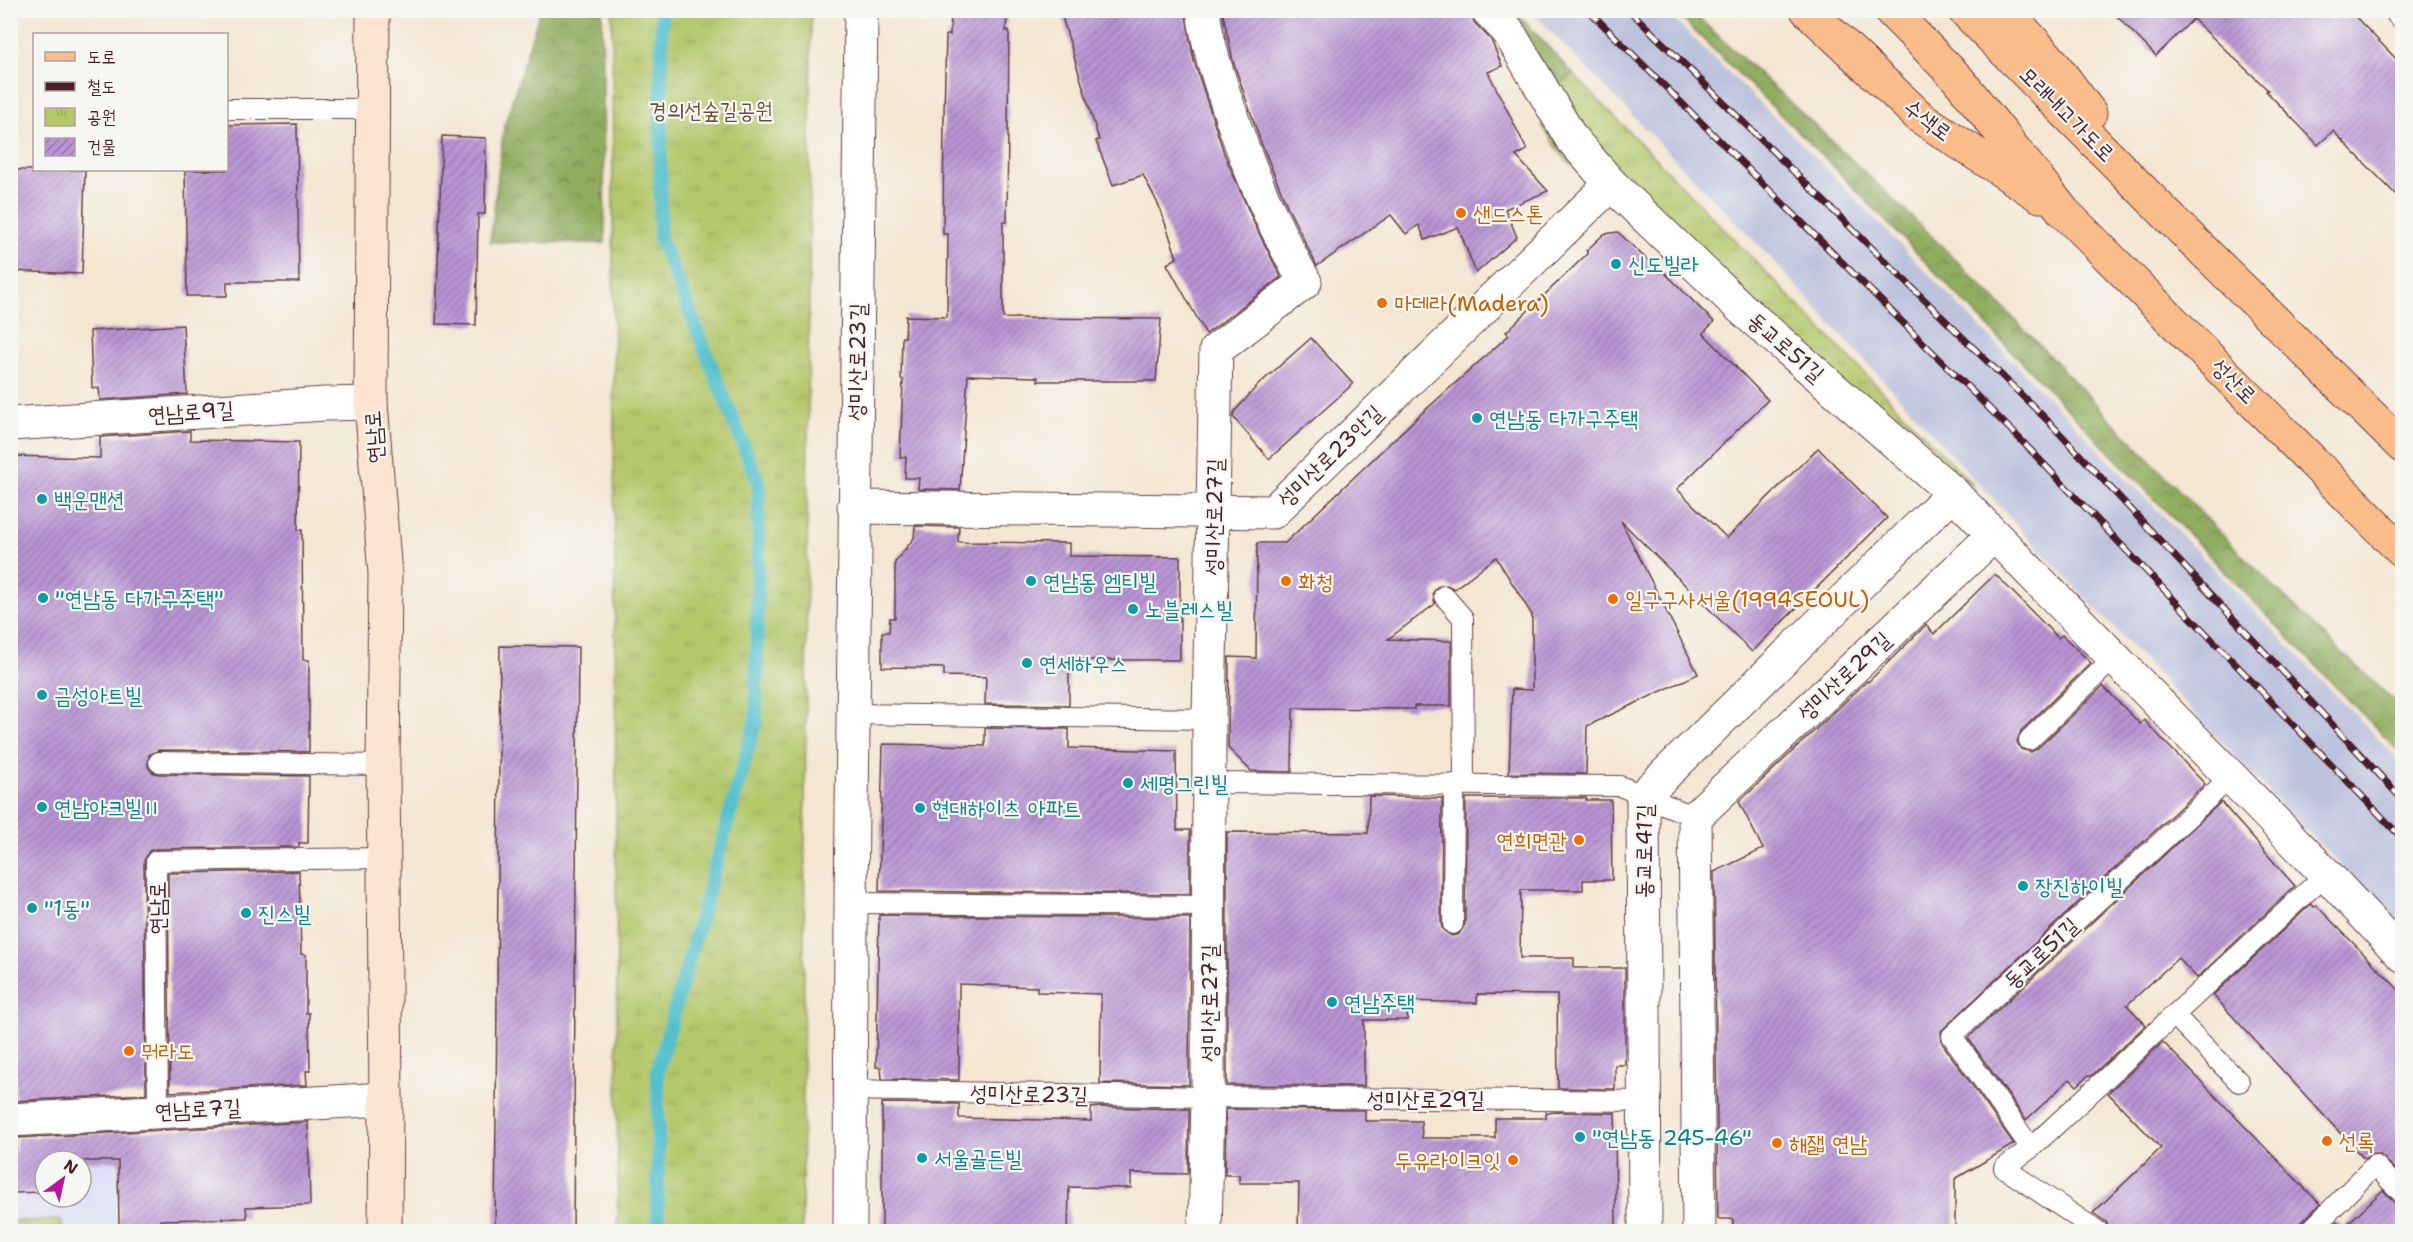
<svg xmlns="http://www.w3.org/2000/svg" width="2413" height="1242" font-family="'Shantell Sans','Poor Story',sans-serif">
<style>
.built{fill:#d6d8f8;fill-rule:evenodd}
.railway{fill:#bec3dd}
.forest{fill:url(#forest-crowns);stroke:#6c6645;stroke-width:1.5}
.park{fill:url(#park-tufts);stroke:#7f734b;stroke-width:1.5}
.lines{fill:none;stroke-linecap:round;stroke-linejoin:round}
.stream{stroke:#53c0cc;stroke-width:14}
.building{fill:url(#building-hatch)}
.lane-casing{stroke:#643d44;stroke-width:22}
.street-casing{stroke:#643d44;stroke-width:35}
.secondary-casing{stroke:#643d44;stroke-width:35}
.primary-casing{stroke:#643d44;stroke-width:35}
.lane{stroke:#fff;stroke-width:20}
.street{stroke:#fff;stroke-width:33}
.secondary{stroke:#fde4d1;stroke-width:33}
.primary{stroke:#fabc8b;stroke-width:33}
.rail-casing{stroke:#4a1f2b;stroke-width:7}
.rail{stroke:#f6f6f2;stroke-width:4.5;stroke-dasharray:14;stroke-linecap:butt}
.food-dot{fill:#e8710a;stroke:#f6f6f2;stroke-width:2}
.culture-dot{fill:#0f9aa8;stroke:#f6f6f2;stroke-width:2}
.labels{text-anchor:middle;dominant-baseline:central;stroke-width:4.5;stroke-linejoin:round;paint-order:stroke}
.park-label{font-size:22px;fill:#6a513e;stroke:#f6f6f2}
.street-label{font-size:22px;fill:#4a1f2b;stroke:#f6f6f2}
.food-label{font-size:22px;fill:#c56008;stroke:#f6f6f2;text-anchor:start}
.culture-label{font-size:22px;fill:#0d838f;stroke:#f6f6f2;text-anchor:start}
</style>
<defs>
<pattern id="forest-crowns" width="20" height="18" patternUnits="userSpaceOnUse" patternTransform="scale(1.5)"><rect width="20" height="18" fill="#8fac5f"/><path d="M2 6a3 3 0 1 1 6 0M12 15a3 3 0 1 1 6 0" fill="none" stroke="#778b4f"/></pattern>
<pattern id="park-tufts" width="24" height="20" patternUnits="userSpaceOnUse" patternTransform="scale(1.5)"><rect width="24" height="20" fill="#b4c76b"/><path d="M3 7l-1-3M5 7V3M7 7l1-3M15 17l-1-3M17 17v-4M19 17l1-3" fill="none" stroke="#9caa5d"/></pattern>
<pattern id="building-hatch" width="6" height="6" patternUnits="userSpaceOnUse" patternTransform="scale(1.5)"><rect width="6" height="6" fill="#b894d4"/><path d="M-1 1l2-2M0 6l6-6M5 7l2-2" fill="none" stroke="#9878ac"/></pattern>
</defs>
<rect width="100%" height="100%" fill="#f6f6f2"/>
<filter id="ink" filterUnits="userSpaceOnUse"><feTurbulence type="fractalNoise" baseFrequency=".0167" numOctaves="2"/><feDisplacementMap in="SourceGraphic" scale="12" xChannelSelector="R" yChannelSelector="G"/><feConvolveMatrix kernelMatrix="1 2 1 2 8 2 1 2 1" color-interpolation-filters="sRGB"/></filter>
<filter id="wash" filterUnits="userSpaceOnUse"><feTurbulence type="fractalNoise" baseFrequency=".008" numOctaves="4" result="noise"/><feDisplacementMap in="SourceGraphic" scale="24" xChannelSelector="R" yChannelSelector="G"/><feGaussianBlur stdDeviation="1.35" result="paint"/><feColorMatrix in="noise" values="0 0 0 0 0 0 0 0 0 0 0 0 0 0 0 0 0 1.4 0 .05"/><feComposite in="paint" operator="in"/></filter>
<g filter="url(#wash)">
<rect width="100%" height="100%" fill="#f4e6d1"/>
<path class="built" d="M 116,1139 L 116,1231 L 11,1232 L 11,1146 ZM 45,1161 L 81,1161 L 81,1197 L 45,1197 Z"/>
<polygon class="railway" points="1531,11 1666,11 1821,163 2402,763 2402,928 2278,802 2014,522 1766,253"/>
<g class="forest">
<polygon points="540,11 602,11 605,243 490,242 504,127"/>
<polygon points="1496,11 1515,11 1573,74 1559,86"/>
<path d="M 1674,11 L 1691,11 C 1789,101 1888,192 1982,286 C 2121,428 2255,576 2402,708 L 2402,755 L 1826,159 Z"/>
</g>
<g class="park">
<polygon points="612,11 811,11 802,1231 618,1231"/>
<polygon points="1573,74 1974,486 1899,440 1562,156 1542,125 1551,93"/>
<polygon points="62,1220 62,1231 11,1231 11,1221"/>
</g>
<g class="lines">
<polyline class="stream" points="658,1232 658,1069 756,721 759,484 660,238 662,10"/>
</g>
<g id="blocks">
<g class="building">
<polygon points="1060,10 1185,10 1194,61 1224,153 1254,223 1281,277 1206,334 1167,264 1177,258 1160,208 1143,175 1113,185 1096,141 1099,140"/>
<polygon points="1222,10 1470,10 1474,22 1491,40 1502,66 1488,72 1527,150 1516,156 1548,191 1505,209 1517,237 1476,273 1458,227 1425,240 1419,225 1406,234 1391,215 1317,266 1288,208 1260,140 1233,61"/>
<polygon points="2111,10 2349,10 2403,66 2403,202 2333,131 2318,145 2266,91 2268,90 2193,19 2156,56"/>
<polygon points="951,14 1007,15 1006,31 1009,30 1007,222 1003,222 1003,318 1161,319 1156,381 1038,381 1038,377 968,375 960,490 918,489 919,478 905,478 906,457 900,457 903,380 901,379 902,337 905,337 906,316 947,317 948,234 943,234 944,113 946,35 950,35"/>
<polygon points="297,124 299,282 227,282 227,296 187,296 185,170 226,170 226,125"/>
<polygon points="442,136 486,138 485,214 478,214 476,325 436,324"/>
<polygon points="10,170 85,170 82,274 10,271"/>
<polygon points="1618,232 1661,273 1663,271 1714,322 1703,333 1768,400 1677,489 1727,538 1818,448 1887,518 1752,652 1621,521 1698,674 1587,726 1586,774 1509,773 1512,689 1532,690 1532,615 1496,557 1454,589 1447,585 1437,587 1433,593 1435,604 1388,639 1451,641 1451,706 1414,706 1414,709 1293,708 1292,772 1251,771 1228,748 1229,657 1256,658 1257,543 1285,543 1412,422 1509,335 1506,332 1588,253 1586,251 1604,234"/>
<polygon points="183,325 187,394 100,400 99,388 92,388 90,331"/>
<polygon points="1311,338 1353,384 1269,459 1233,417 1234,412 1257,386"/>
<polygon points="190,431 190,440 299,442 298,530 302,530 303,660 309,660 309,752 159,750 149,755 148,767 152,772 159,774 309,776 308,843 299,843 299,847 156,849 149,851 144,861 146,1094 15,1101 14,1022 10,1022 10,456 100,458 100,437"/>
<polygon points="915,526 959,527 958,542 1069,543 1069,556 1180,557 1180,660 1069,660 1069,705 985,704 986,677 944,676 944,668 882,667 882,632 889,632 890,618 895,618 895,562 914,538"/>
<polygon points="1995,574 2058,638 2062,635 2091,663 2021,731 2017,742 2021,749 2031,752 2037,749 2103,686 2140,724 2144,720 2205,784 1941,1031 1942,1043 2014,1144 1955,1179 1955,1232 1733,1230 1733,1219 1718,1219 1714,872 1763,849 1739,802 1867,681 1868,682 1926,625 1934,634"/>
<polygon points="500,646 578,647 573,1232 495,1232"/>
<polygon points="985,728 1069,729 1069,748 1176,751 1177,830 1190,830 1190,894 879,891 883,744 985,746"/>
<polygon points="1369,796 1442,798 1441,924 1443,930 1452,936 1459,934 1465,924 1466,798 1586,798 1586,800 1611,800 1612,880 1583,880 1583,890 1521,890 1520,958 1574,958 1574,968 1625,968 1625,1065 1615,1065 1615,1089 1558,1088 1557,995 1477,994 1477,1003 1408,1001 1407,1020 1364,1020 1364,1086 1227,1085 1227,832 1368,833"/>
<polygon points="2221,802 2295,886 2197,978 2178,958 2127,1005 2146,1025 2091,1076 2089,1075 2077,1086 2070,1079 2026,1120 1968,1038"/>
<polygon points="299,871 301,954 306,955 306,1013 309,1013 310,1071 306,1071 307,1085 170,1092 168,873"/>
<polygon points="2311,904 2314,907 2316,905 2403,994 2403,1176 2379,1154 2371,1154 2364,1159 2213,995"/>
<polygon points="879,915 1190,918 1189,1085 1100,1083 1101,994 1037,992 1037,987 959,984 959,1080 882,1079 881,1067 876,1067"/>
<polygon points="2163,1042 2320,1204 2300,1224 2297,1232 2111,1232 2106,1222 2093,1213 2161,1148 2108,1093"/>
<polygon points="882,1103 959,1104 959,1118 1091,1121 1091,1108 1100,1107 1189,1109 1188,1174 1131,1173 1131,1188 1069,1187 1068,1232 882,1232"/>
<polygon points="1226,1109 1365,1110 1365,1121 1421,1121 1422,1138 1495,1138 1495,1118 1546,1118 1546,1113 1558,1112 1615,1113 1616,1232 1298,1232 1299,1183 1239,1183 1239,1175 1225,1175"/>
<polygon points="308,1122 310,1205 246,1207 247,1218 160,1220 160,1225 119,1225 118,1161 45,1161 45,1192 10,1193 10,1153 16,1153 16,1138"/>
<polygon points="2383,1190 2394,1202 2403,1205 2403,1232 2326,1232 2337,1221 2344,1227"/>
</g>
</g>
</g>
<g filter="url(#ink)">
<use href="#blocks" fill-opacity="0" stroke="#643d44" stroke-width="1.5"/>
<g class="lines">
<g class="lane-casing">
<g id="lane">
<polyline points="226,109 372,109"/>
<polyline points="1444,596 1463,618 1464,784"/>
<polyline points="853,714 1209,719"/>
<polyline points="2029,740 2115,657"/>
<polyline points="159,762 383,765"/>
<polyline points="1210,783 1620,786 1695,817"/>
<polyline points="851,903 1209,906"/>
<polyline points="1453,924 1454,784"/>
<polyline points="2175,1016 2239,1082"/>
<polyline points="850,1090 1208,1097 1643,1101"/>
<polyline points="158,1111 156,861 384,858"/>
<polyline points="2031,1148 1952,1036 2231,777"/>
<polyline points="2099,1232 2004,1168 2031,1148 2326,874"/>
<polyline points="2309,1232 2375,1165 2402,1193"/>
</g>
</g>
<g class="street-casing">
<g id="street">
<path d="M 1203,10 C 1207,42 1216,70 1226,100 C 1246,163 1272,224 1305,282 L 1216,350 L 1209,719 L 1208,1097 L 1205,1232"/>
<polyline points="1488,10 1508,31 1571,138 1611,184 1741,308 1953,493 2326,874 2402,955"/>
<polyline points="2402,10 2402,11"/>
<polyline points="10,424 326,404 371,403"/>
<polyline points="854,507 1273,512 1611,184"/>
<polyline points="10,1120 386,1099"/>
<polyline points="850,1232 851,903 861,10"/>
<polyline points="1645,1232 1643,796 1953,493"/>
<polyline points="1699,1232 1695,817 1993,536"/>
</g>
</g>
<g class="secondary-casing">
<polyline id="secondary" points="373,10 371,403 385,574 383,765 386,1099 385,1232"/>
</g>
<g class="primary-casing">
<g id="primary">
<polyline points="1807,10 1920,117 2040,196"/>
<polyline points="1890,10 1958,79 2064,212 2402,551"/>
<polyline points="1964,10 2169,217 2402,446"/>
<polyline points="2005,10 2052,62 2090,113"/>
</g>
</g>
<use href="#lane" class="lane"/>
<use href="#street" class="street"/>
<use href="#secondary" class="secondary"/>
<use href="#primary" class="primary"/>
<g class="rail-casing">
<g id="rail">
<polyline points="1588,10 2017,436 2402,838"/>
<polyline points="1629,10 2049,422 2402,799"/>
</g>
</g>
<use href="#rail" class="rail"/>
</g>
</g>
<g class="food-dot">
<circle cx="1461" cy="213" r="6"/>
<circle cx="1382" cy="303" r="6"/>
<circle cx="1286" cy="581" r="6"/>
<circle cx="1613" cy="599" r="6"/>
<circle cx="1579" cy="840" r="6"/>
<circle cx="129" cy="1051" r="6"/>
<circle cx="2327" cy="1141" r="6"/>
<circle cx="1777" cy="1143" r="6"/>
<circle cx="1513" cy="1160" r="6"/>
</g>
<g class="culture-dot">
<circle cx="1616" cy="264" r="6"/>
<circle cx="1477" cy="418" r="6"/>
<circle cx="42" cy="499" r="6"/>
<circle cx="1031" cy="581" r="6"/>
<circle cx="43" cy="598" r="6"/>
<circle cx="1133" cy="609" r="6"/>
<circle cx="1027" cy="663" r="6"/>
<circle cx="42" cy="695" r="6"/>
<circle cx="1128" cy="783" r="6"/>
<circle cx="42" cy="807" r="6"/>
<circle cx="920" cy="808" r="6"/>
<circle cx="2023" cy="886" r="6"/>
<circle cx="32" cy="908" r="6"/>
<circle cx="246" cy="913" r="6"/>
<circle cx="1332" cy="1002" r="6"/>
<circle cx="1580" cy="1137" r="6"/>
<circle cx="922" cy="1158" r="6"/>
</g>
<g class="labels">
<g class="park-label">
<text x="711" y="110">경의선숲길공원</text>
</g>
<g class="street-label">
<text transform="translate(2067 114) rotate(45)">모래내고가도로</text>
<text transform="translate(1928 120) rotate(37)">수색로</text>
<text transform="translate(1786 347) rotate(41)">동교로51길</text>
<text transform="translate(857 362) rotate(-89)">성미산로23길</text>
<text transform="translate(2234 381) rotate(45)">성산로</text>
<text transform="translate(191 412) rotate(-4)">연남로9길</text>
<text transform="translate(374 437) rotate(-94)">연남로</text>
<text transform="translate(1330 456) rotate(-44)">성미산로23안길</text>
<text transform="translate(1214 517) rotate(-89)">성미산로27길</text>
<text transform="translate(1844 676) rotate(-43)">성미산로29길</text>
<text transform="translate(1644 851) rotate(-89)">동교로41길</text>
<text transform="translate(157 908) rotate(-90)">연남로</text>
<text transform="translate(2041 953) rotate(-43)">동교로51길</text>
<text transform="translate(1209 1003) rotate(-90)">성미산로27길</text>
<text transform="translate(1029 1094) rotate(1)">성미산로23길</text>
<text x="1426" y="1099">성미산로29길</text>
<text transform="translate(198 1109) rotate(-3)">연남로7길</text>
</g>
<g class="food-label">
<text x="1473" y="213">샌드스톤</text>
<text x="1394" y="303">마데라(Madera)</text>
<text x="1298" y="581">화청</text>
<text x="1625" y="599">일구구사서울(1994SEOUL)</text>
<text x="1567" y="840" text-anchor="end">연희면관</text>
<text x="141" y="1051">뭐라도</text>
<text x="2339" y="1141">선록</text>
<text x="1789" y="1143">해잷 연남</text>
<text x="1501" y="1160" text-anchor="end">두유라이크잇</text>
</g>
<g class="culture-label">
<text x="1628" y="264">신도빌라</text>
<text x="1489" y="418">연남동 다가구주택</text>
<text x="54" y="499">백운맨션</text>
<text x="1043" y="581">연남동 엠티빌</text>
<text x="55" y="598">"연남동 다가구주택"</text>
<text x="1145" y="609">노블레스빌</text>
<text x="1039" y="663">연세하우스</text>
<text x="54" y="695">금성아트빌</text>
<text x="1140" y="783">세명그린빌</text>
<text x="54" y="807">연남아크빌Ⅱ</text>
<text x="932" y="808">현대하이츠 아파트</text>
<text x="2035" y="886">장진하이빌</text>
<text x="44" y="908">"1동"</text>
<text x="258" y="913">진스빌</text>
<text x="1344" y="1002">연남주택</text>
<text x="1592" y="1137">"연남동 245-46"</text>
<text x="934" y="1158">서울골든빌</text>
</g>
</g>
<rect width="2413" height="1242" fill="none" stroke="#f6f6f2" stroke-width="36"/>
<rect x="33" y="33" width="195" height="138" fill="#f6f6f2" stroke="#b1a0a2" stroke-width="1.5"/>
<rect x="45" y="52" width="30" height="9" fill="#fabc8b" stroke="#b1a0a2" stroke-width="1.5"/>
<text x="87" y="63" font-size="18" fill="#4a1f2b">도로</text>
<rect x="45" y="82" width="30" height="9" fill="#4a1f2b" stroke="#b1a0a2" stroke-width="1.5"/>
<text x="87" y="93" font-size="18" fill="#4a1f2b">철도</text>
<rect x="45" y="108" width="30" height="18" fill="url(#park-tufts)" stroke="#b1a0a2" stroke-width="1.5"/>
<text x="87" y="123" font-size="18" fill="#4a1f2b">공원</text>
<rect x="45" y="138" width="30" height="18" fill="url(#building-hatch)" stroke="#b1a0a2" stroke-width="1.5"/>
<text x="87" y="153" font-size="18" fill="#4a1f2b">건물</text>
<g transform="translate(63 1179) rotate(33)"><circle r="28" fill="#f6f6f2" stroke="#b1a0a2" stroke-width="1.5"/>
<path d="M0-4.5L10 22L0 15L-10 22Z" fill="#b5179e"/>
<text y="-9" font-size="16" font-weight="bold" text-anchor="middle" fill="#4a1f2b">N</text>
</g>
</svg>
